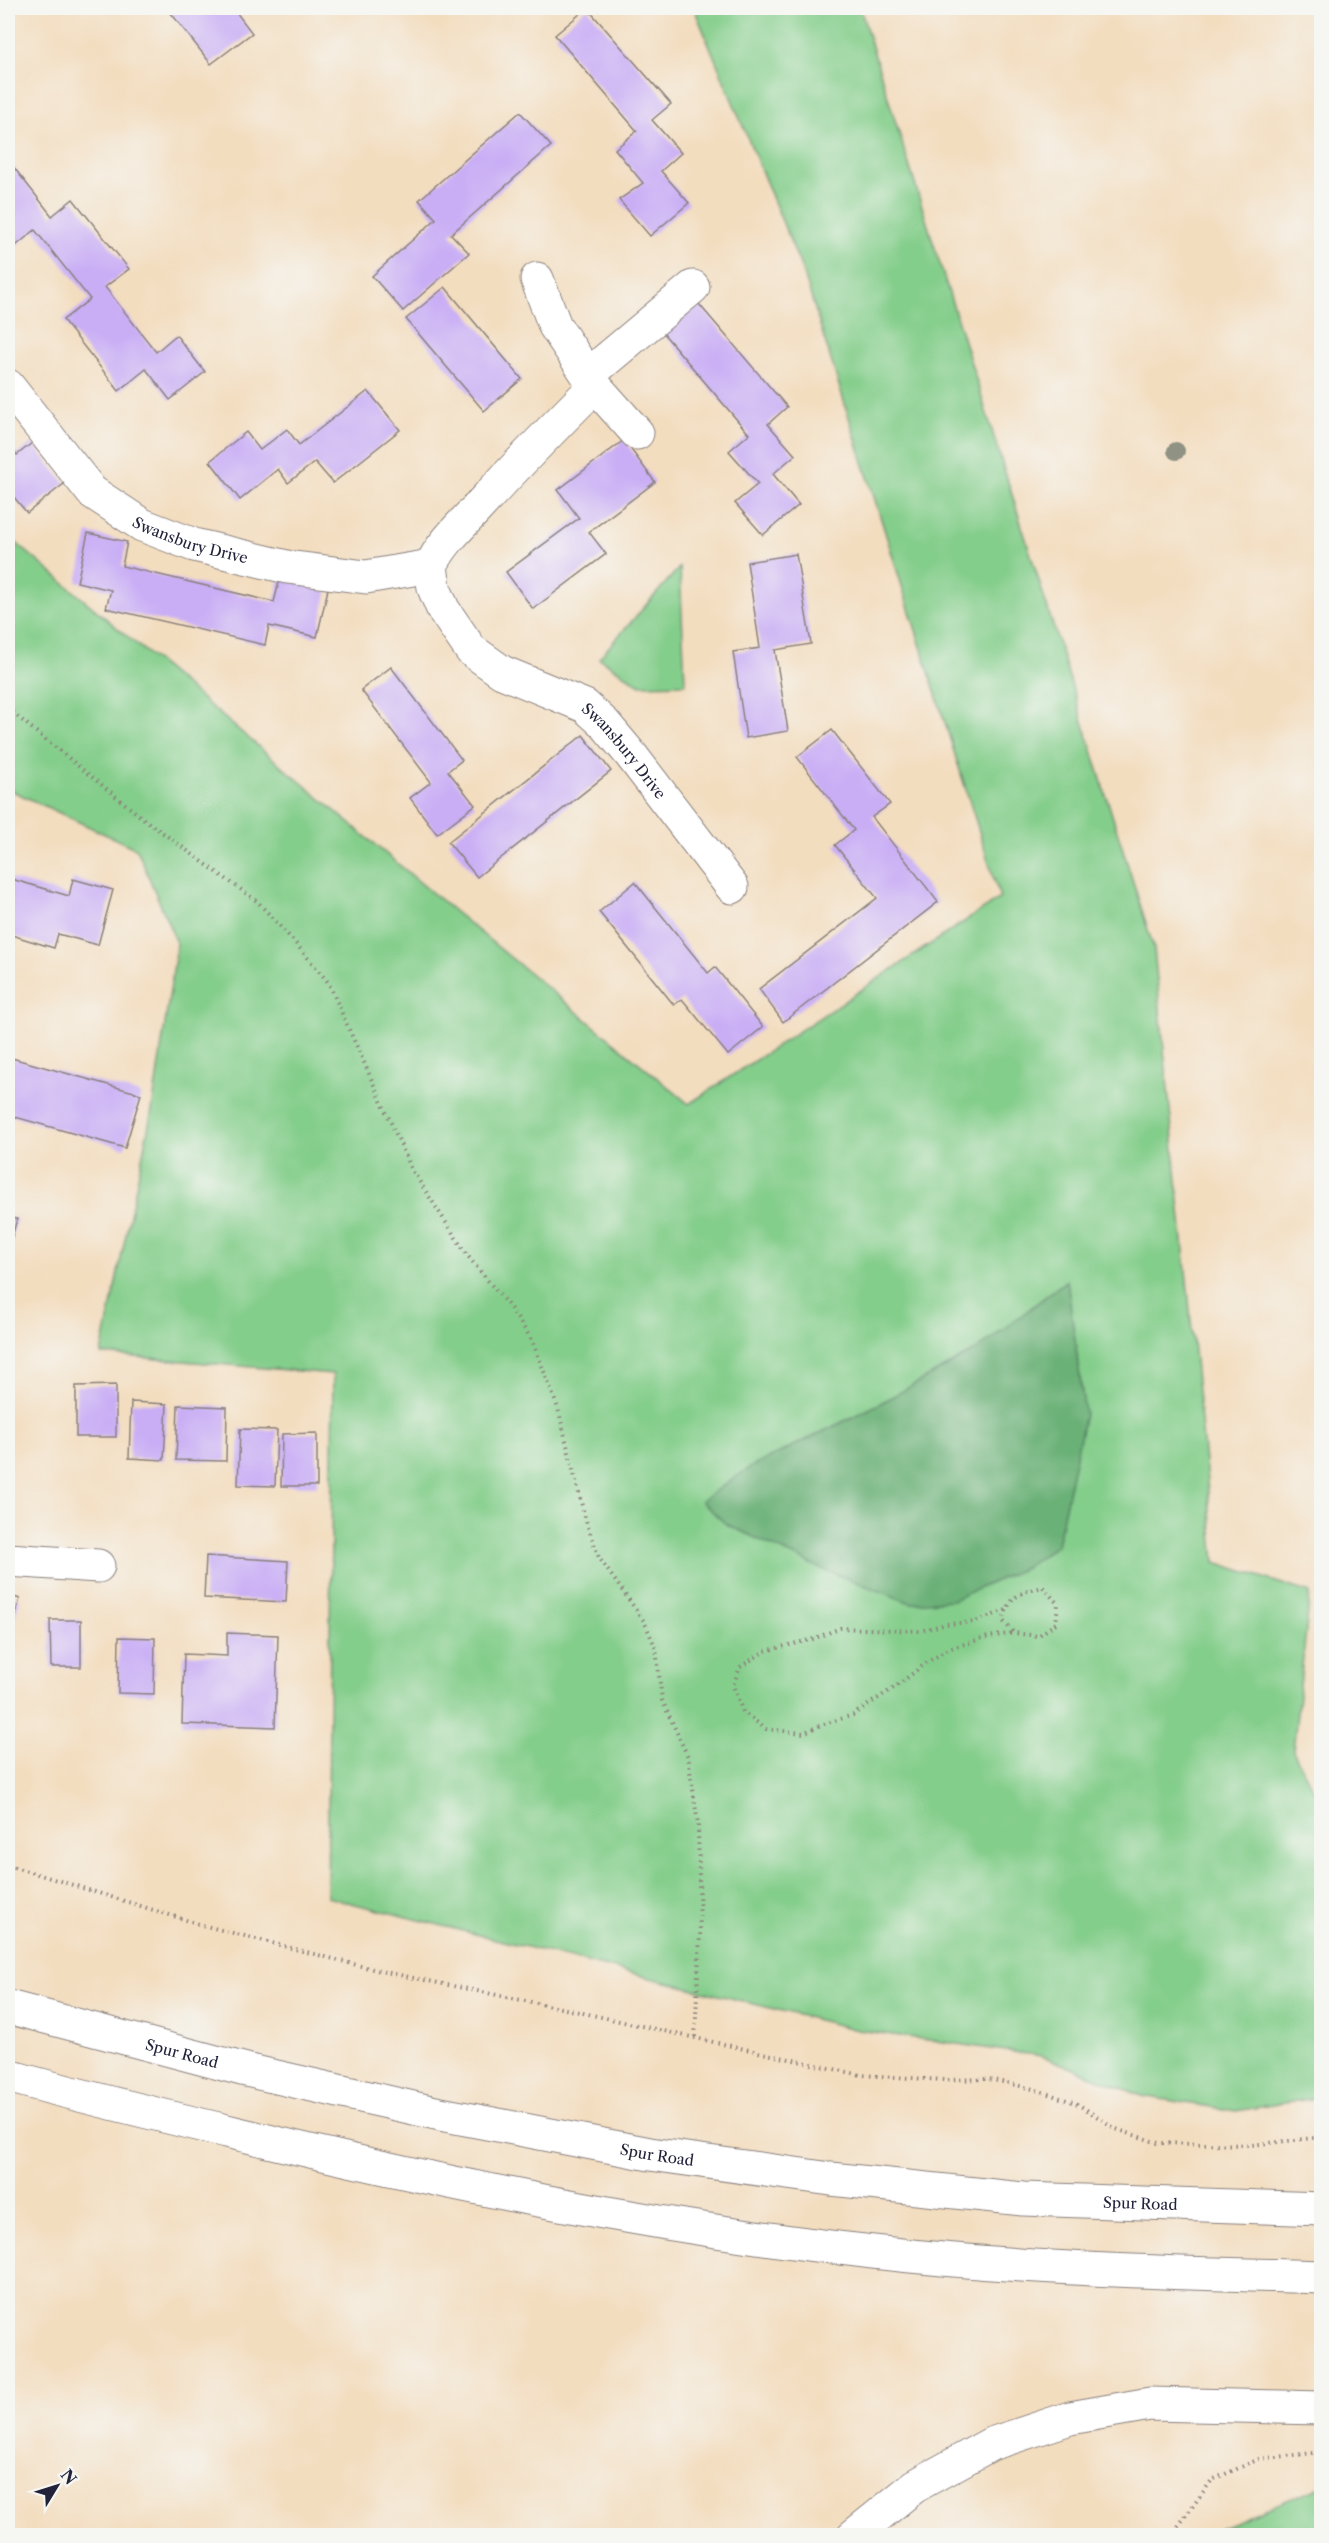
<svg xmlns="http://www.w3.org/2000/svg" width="1329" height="2543" font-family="'Libre Caslon Text',serif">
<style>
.green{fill:#84ce8b;stroke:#537863;stroke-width:1.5}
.forest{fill:#6bb177;stroke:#466a59;stroke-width:1.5}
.building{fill:#c9aef5}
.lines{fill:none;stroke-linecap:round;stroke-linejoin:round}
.minor-casing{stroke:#8a807d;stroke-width:35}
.trunk-casing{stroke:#8a807d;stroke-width:35}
.path{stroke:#8a807d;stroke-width:4;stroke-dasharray:1.5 4.5;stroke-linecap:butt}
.minor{stroke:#fff;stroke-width:33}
.trunk{stroke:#fff;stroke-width:33}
.tree{fill:#909384}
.labels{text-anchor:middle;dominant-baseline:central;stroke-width:4.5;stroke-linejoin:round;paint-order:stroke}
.street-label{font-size:15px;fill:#22223b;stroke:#f6f6f2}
</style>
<rect width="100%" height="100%" fill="#f6f6f2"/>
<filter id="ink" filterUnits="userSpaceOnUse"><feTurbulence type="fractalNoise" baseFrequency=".0167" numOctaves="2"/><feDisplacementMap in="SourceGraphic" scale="12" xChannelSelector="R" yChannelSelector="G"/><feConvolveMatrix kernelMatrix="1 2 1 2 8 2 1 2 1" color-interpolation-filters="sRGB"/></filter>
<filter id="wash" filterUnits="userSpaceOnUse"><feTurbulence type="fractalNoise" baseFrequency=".008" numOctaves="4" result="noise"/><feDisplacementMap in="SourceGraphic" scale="24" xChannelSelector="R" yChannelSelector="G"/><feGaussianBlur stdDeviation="1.35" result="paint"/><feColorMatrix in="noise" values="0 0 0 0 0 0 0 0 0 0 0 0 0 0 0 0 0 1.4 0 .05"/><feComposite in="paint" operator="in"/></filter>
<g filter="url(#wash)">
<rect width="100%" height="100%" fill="#f3ddbf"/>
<g class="green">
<polygon points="694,8 860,8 1154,949 1215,1562 1310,1593 1293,1751 1321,1804 1321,2097 1236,2111 1142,2096 1042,2056 858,2030 327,1897 333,1374 101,1354 152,1110 177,944 137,849 8,789 8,536 454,911 689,1104 1000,898 804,274"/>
<polygon points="680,567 685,684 640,685 599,658"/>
<polygon points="1321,2486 1321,2535 1215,2535 1220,2528"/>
</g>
<polygon class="forest" points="1067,1280 1085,1414 1057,1545 1025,1568 952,1600 911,1603 817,1567 726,1524 701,1501 751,1467 879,1404 978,1349"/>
<g id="blocks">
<g class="building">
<polygon points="167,8 233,8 252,33 211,64"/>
<polygon points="587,8 671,104 652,120 681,153 661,171 689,203 650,236 619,200 643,183 615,149 637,131 555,35"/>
<polygon points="520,112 551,146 451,234 469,253 403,311 372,276 436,219 419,200"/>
<polygon points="8,160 52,216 73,199 129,269 105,287 156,352 176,335 205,372 170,400 146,369 119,391 63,320 90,299 35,230 12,249 8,243"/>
<polygon points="445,287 522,379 484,411 406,319"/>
<polygon points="698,303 787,407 768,424 795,455 773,474 799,505 763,535 735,503 758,484 729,451 749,434 663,333"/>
<polygon points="368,391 400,430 333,483 315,462 288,483 278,469 240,500 210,461 246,432 260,450 287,429 299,445"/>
<polygon points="624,440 655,482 589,532 606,554 533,609 506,572 579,518 558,490"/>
<polygon points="8,443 17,455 32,443 65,483 27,513 8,490"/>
<polygon points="88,533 127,542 122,566 274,602 280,578 328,589 317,637 269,626 265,645 106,608 111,590 77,582"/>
<polygon points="796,554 811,644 775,650 788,731 746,738 733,652 760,648 747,562"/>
<polygon points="391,667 462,760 448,771 475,805 437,834 410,798 431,782 361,690"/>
<polygon points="832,730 890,804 872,817 938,902 783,1022 759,989 877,898 835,845 854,830 797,757"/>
<polygon points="583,735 611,771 477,877 448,842"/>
<polygon points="8,878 69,896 73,879 113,890 98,945 58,934 54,948 8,934"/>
<polygon points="635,882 708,973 715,967 763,1027 728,1055 682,999 674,1005 599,912"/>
<polygon points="8,1057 141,1094 125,1148 8,1115"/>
<polygon points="8,1217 17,1219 8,1251"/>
<polygon points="116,1385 116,1437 76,1437 76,1386"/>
<polygon points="131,1402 167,1404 164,1460 129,1458"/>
<polygon points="178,1405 227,1407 226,1461 176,1460"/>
<polygon points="240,1429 277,1430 275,1486 238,1485"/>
<polygon points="317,1433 317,1486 281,1486 282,1434"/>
<polygon points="206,1556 288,1561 286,1602 204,1598"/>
<polygon points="8,1595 20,1599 8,1639"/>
<polygon points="50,1620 81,1620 81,1667 51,1667"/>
<polygon points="227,1633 278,1635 275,1727 182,1724 184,1654 227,1656"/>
<polygon points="119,1637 155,1638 154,1694 118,1693"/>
</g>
</g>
</g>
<g filter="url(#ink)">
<use href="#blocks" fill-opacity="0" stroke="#8a807d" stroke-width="1.5"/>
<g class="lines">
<g class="minor-casing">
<g id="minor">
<polyline points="537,279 555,326 595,386 637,433"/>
<polyline points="588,375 693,287"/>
<path id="s1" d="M 8,386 L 92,492 L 142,525 L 194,545 L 287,567 L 366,577 L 431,566 L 434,588 L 443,609 L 471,650 L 502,672 L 585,706 L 605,724 L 631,755 L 732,887"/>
<path d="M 431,566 C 442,542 463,524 480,505 C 518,464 556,425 595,386"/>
<polyline points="8,1560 98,1566"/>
<polyline points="853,2536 915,2486 991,2444 1070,2418 1150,2404 1322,2408"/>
</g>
</g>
<g class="trunk-casing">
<g id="trunk">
<path id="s2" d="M 8,2007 L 246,2070 L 440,2114 L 650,2154 L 831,2179 L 1023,2199 L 1322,2209"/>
<path d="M 8,2076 C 83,2097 159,2115 235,2133 C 445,2184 658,2228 873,2252 C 1022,2269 1172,2273 1322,2277"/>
</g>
</g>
<g class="path">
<polyline points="8,709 145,820 258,902 296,944 328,982 412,1170 467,1255 511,1309 532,1340 558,1408 585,1518 599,1558 644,1621 656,1649 662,1700 688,1757 698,1824 700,1934 695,2037"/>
<path d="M 1043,1587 L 1058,1604 L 1056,1623 L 1038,1636 L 1014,1633 L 1003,1621 C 1009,1596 1020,1592 1043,1587 Z"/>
<polyline points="1006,1610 975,1622 946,1624 920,1631 840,1628 813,1639 765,1651 740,1667 733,1686 743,1712 766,1729 803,1733 821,1725 853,1715 898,1685 927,1662 951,1648 988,1637 1014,1633"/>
<polyline points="8,1865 202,1925 380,1971 570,2010 861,2075 944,2080 989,2079 1033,2089 1076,2103 1116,2129 1158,2143 1251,2145 1322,2137"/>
<polyline points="1171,2536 1212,2480 1259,2459 1322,2452"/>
</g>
<use href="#minor" class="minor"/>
<use href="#trunk" class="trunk"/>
</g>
<circle class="tree" cx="1176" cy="451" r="9"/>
</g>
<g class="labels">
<g class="street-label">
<text stroke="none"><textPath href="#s1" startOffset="246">Swansbury Drive</textPath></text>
<text stroke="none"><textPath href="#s1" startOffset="774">Swansbury Drive</textPath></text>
<text stroke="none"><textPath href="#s2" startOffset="180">Spur Road</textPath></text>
<text stroke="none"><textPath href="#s2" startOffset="666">Spur Road</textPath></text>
<text stroke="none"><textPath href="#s2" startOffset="1152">Spur Road</textPath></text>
</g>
</g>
<rect width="1329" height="2543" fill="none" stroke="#f6f6f2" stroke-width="30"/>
<g transform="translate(57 2486) rotate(52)" stroke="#f6f6f2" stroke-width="4.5" paint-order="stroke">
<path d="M0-4.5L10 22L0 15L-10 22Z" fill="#22223b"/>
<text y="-9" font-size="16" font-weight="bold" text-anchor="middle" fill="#22223b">N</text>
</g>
</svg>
